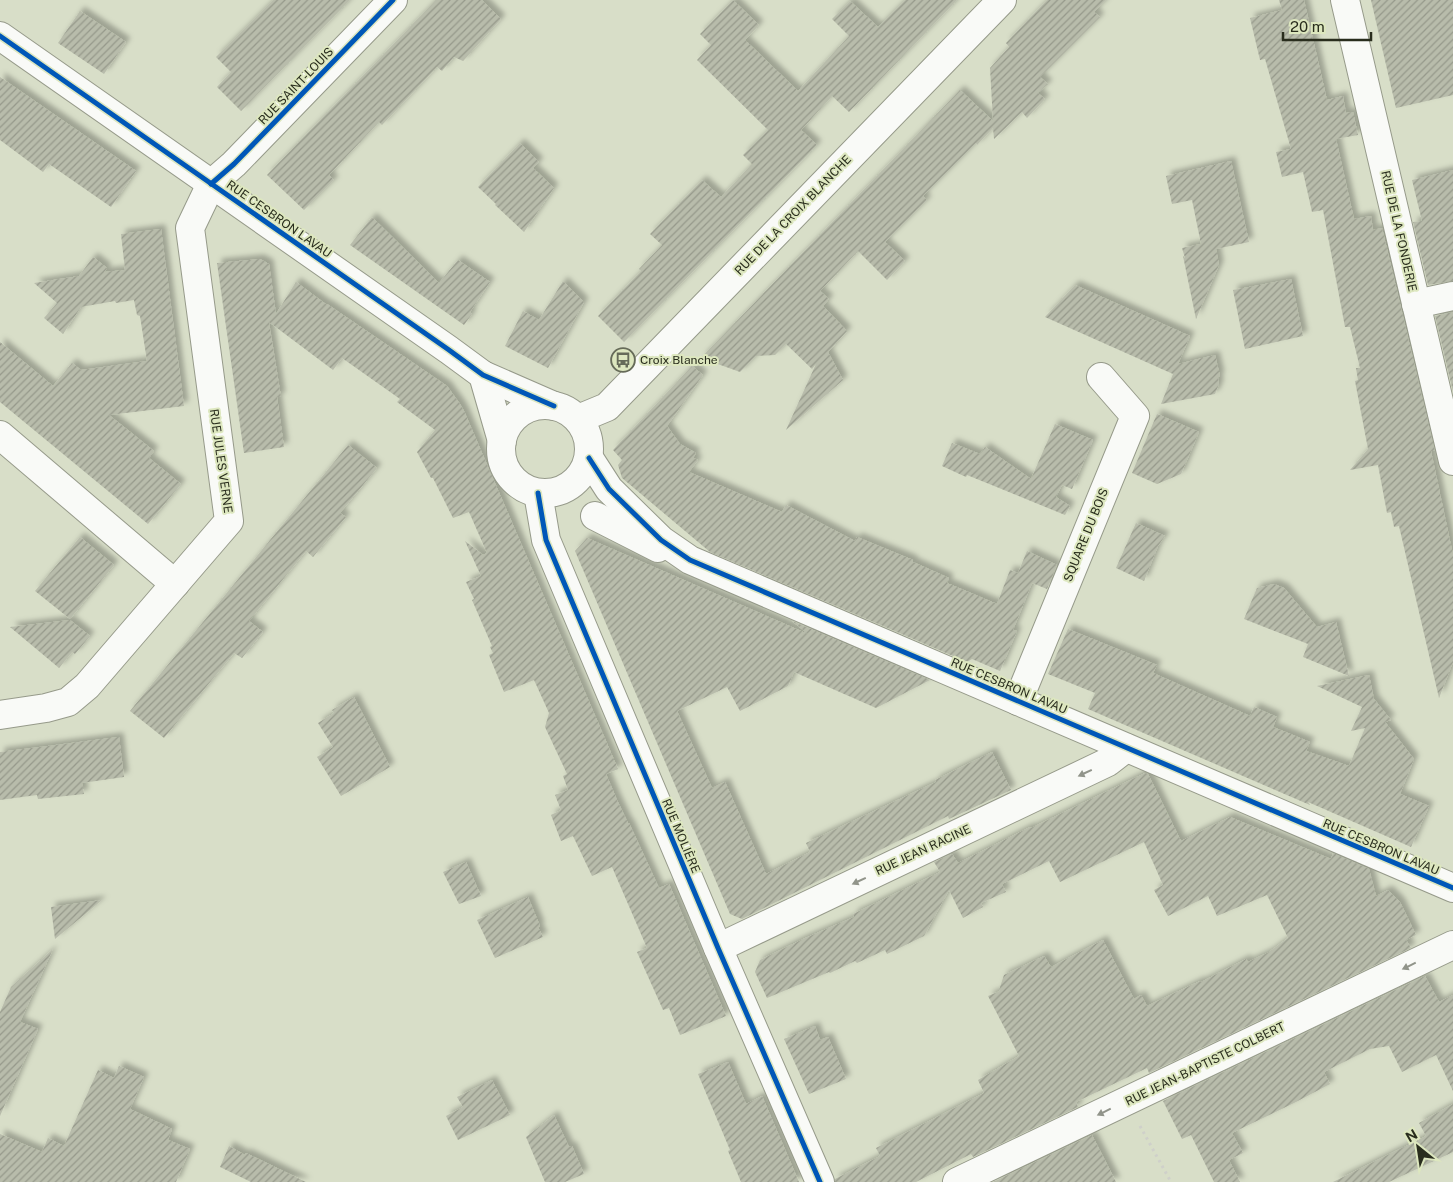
<svg xmlns="http://www.w3.org/2000/svg" width="1453" height="1182" font-family="'Public Sans',sans-serif">
<style>
.building{fill:url(#building-hatch);filter:url(#shadow)}
.lines{fill:none;stroke-linecap:round;stroke-linejoin:round}
.minor-casing{stroke:#969a8a;stroke-width:30}
.path{stroke:#cfd0ca;stroke-width:3;stroke-dasharray:2.5 4;stroke-linecap:butt}
.minor{stroke:#f9faf7;stroke-width:28}
.cycleway-casing{stroke:#dde7bf;stroke-width:8}
.cycleway{stroke:#0057b8;stroke-width:5}
.oneway{fill:#91948a}
.labels{text-anchor:middle;dominant-baseline:central;stroke-width:4;stroke-linejoin:round;paint-order:stroke}
.street-label{font-size:12px;fill:#292d1d;stroke:#dde7bf}
.poi-label{font-size:12px;fill:#292d1d;stroke:#dde7bf;text-anchor:start}
</style>
<defs>
<pattern id="building-hatch" width="6" height="6" patternUnits="userSpaceOnUse" patternTransform="scale(1.25)"><rect width="6" height="6" fill="#b8bcab"/><path d="M-1 1l2-2M0 6l6-6M5 7l2-2" fill="none" stroke="#96998b"/></pattern>
<filter id="shadow"><feDropShadow dx="4.5" dy="-4.5" stdDeviation="2.5" flood-color="#0004"/></filter>
</defs>
<rect width="100%" height="100%" fill="#d8dec8"/>
<g class="building">
<polygon points="273,0 350,0 241,111 217,87 231,72 216,57"/>
<polygon points="436,0 482,0 501,19 463,61 454,57 442,71 437,67 382,125 379,122 329,175 334,180 304,210 267,175"/>
<polygon points="733,0 759,25 745,40 798,91 849,36 832,19 850,1 878,27 905,0 957,0 849,112 832,96 801,130 817,145 624,342 598,316 641,271 639,269 662,245 650,234 702,180 721,197 752,164 743,155 768,130 697,60 711,45 700,34"/>
<polygon points="1047,0 1106,0 1094,12 1100,17 1040,77 1048,84 1038,93 1045,99 1027,118 1022,112 994,139 993,128 977,145 976,143 923,196 927,200 885,242 905,261 887,280 858,251 820,291 829,299 823,306 847,331 828,352 843,380 786,430 816,364 812,369 786,344 775,355 756,356 740,372 701,358 960,90 993,121 990,68 1009,47 1006,43"/>
<polygon points="1279,0 1304,0 1327,100 1343,96 1346,113 1353,112 1358,135 1336,139 1354,219 1371,216 1373,230 1382,228 1435,451 1431,451 1453,555 1453,662 1439,698 1399,526 1394,527 1391,512 1387,513 1378,465 1350,470 1368,449 1355,381 1358,380 1356,368 1360,368 1350,327 1345,327 1323,210 1312,212 1303,172 1282,177 1276,152 1291,149 1265,59 1260,60 1250,18 1282,10"/>
<polygon points="1371,0 1453,0 1453,95 1396,108"/>
<polygon points="80,11 126,42 104,74 58,43"/>
<polygon points="0,77 136,171 111,207 49,164 43,172 0,140"/>
<polygon points="520,143 539,162 533,168 554,188 524,232 495,205 496,204 478,187"/>
<polygon points="1231,161 1249,242 1216,249 1219,265 1196,319 1183,256 1185,258 1182,248 1201,244 1192,200 1172,204 1166,176"/>
<polygon points="1453,170 1453,281 1428,285 1413,222 1422,221 1412,180"/>
<polygon points="372,217 439,283 458,260 490,282 470,312 472,314 464,325 350,245"/>
<polygon points="161,229 184,406 109,415 154,451 149,458 181,484 148,524 0,402 0,342 53,386 72,363 81,370 147,361 140,316 137,315 134,300 116,303 115,301 81,307 63,334 44,318 57,303 34,283 79,276 93,257 107,268 104,272 125,270 121,234"/>
<polygon points="260,259 269,264 276,314 296,282 327,305 327,304 447,386 460,404 464,411 618,769 606,774 617,800 628,823 629,823 659,888 669,884 726,1016 680,1035 669,1008 663,1010 637,952 647,948 612,867 592,876 573,836 561,841 551,815 561,810 555,795 568,790 563,776 567,774 545,727 549,713 534,680 504,692 489,655 493,653 490,647 492,646 472,600 474,599 466,582 481,576 465,541 483,555 487,553 469,512 453,518 433,478 431,478 417,452 435,430 397,402 400,399 342,358 333,370 269,322 281,397 277,397 284,447 244,453 217,263"/>
<polygon points="1291,279 1303,336 1245,349 1233,290"/>
<polygon points="563,281 584,302 548,368 505,346 523,311 539,320"/>
<polygon points="1075,285 1190,336 1178,364 1215,355 1220,376 1218,377 1219,384 1215,394 1161,404 1173,374 1045,317"/>
<polygon points="1453,312 1453,392 1435,316"/>
<polygon points="692,366 703,375 667,426 680,444 696,453 693,458 698,460 689,472 782,512 786,505 855,541 857,537 913,560 913,562 949,578 947,583 997,604 1010,570 1018,573 1027,551 1057,565 1047,589 1032,583 1013,630 1017,631 1000,671 972,659 967,662 710,552 622,478 618,465 622,460 613,450"/>
<polygon points="1157,414 1199,432 1181,474 1157,484 1132,473"/>
<polygon points="1055,424 1093,440 1072,489 1062,485 1056,497 1070,506 1065,515 967,475 966,477 942,466 952,443 980,454 985,447 1031,479"/>
<polygon points="348,445 377,468 340,513 346,517 313,557 306,551 249,621 263,632 242,658 234,653 164,738 130,711"/>
<polygon points="1136,523 1165,536 1158,546 1144,581 1116,568"/>
<polygon points="80,537 114,565 70,619 35,591"/>
<polygon points="587,538 808,634 792,621 930,680 876,708 794,672 788,686 740,711 727,687 677,711 712,788 725,782 766,874 810,852 806,843 936,782 935,780 992,752 1011,790 949,819 948,816 742,919 730,914 575,551"/>
<polygon points="1274,584 1284,588 1317,627 1336,622 1349,676 1303,657 1308,644 1244,619 1257,588"/>
<polygon points="70,620 90,636 75,654 72,652 59,668 10,627"/>
<polygon points="1068,629 1157,665 1153,673 1250,716 1254,707 1277,717 1273,727 1310,742 1306,751 1349,766 1365,728 1351,731 1362,707 1317,686 1369,675 1374,699 1391,720 1385,722 1414,759 1400,794 1429,806 1411,847 1308,802 1310,805 1088,709 1095,693 1048,674"/>
<polygon points="354,697 390,767 341,796 317,757 333,747 318,723 334,713 332,710"/>
<polygon points="119,737 124,777 82,783 84,794 38,799 37,795 0,800 0,752"/>
<polygon points="1145,773 1148,774 1181,841 1230,817 1331,859 1333,853 1369,869 1376,896 1388,890 1400,902 1416,935 1406,940 1411,948 1149,1073 1147,1068 1076,1102 1078,1107 973,1157 971,1154 916,1182 835,1182 835,1179 880,1156 876,1148 984,1093 978,1080 1019,1056 988,996 1000,991 999,990 1004,975 1044,956 1051,967 1103,940 1134,999 1141,995 1147,1006 1200,981 1201,982 1246,959 1248,962 1269,952 1288,938 1267,895 1217,916 1208,896 1168,916 1154,890 1163,885 1144,842 1060,882 1049,861 1002,884 1006,892 981,903 983,907 963,918 949,890 924,936 887,954 885,950 857,963 855,961 830,973 829,972 767,998 755,972 760,960 803,939 854,917 853,914 940,872 934,862 952,854 958,863 1030,827 1031,828"/>
<polygon points="466,862 481,896 459,904 443,872"/>
<polygon points="528,897 540,926 538,927 543,937 495,958 477,920"/>
<polygon points="102,900 55,939 51,907"/>
<polygon points="53,949 20,1022 38,1029 0,1116 0,1012 11,987"/>
<polygon points="1425,976 1439,1002 1453,995 1453,1091 1436,1055 1402,1072 1389,1046 1370,1049 1324,1072 1330,1084 1294,1103 1232,1133 1243,1153 1229,1160 1240,1182 1214,1182 1191,1135 1182,1139 1163,1101"/>
<polygon points="815,1026 820,1040 828,1037 846,1079 809,1094 784,1039"/>
<polygon points="728,1062 746,1104 762,1096 799,1182 741,1182 728,1151 730,1150 698,1074"/>
<polygon points="119,1066 144,1077 130,1109 172,1129 168,1140 190,1149 176,1182 0,1182 0,1134 42,1152 48,1138 64,1146 98,1070 114,1078"/>
<polygon points="492,1080 510,1115 458,1140 446,1116 463,1107 457,1097"/>
<polygon points="1453,1104 1453,1152 1389,1182 1333,1182 1426,1136 1419,1123"/>
<polygon points="554,1115 569,1147 572,1146 584,1174 565,1182 545,1182 526,1137"/>
<polygon points="1092,1135 1116,1182 993,1182"/>
<polygon points="229,1146 245,1155 246,1153 306,1182 251,1182 220,1167"/>
</g>
<g class="lines">
<g class="minor-casing">
<g id="minor">
<polyline points="1345,0 1453,461"/>
<polyline points="0,36 449,350 483,375 554,406"/>
<polyline points="1416,304 1453,296"/>
<polyline points="483,375 502,441"/>
<circle cx="545" cy="449" r="44"/>
<polyline points="578,419 607,407 1002,0"/>
<polyline points="0,435 175,584"/>
<polyline points="589,458 609,489 661,540 690,560 1453,888"/>
<polyline points="538,493 546,540 718,948 820,1182"/>
<polyline points="595,516 658,548"/>
<polyline points="1018,701 1135,416 1101,377"/>
<polyline points="0,715 46,708 68,702 87,686 229,521 190,228 211,184 234,164 393,0"/>
<polyline points="718,948 1108,762 1126,748"/>
<polyline points="957,1182 1453,945"/>
</g>
</g>
<polyline class="path" points="1140,1126 1171,1182"/>
<use href="#minor" class="minor"/>
<g class="cycleway-casing">
<g id="cycleway">
<polyline points="0,36 449,350 483,375 554,406"/>
<polyline points="211,184 234,164 393,0"/>
<polyline points="589,458 609,489 661,540 690,560 1453,888"/>
<polyline points="538,493 546,540 718,948 820,1182"/>
</g>
</g>
<use href="#cycleway" class="cycleway"/>
</g>
<defs><path id="oneway-solid" d="M-6-.8H1V-3.2L6.5 0L1 3.2V.8H-6Z" transform="scale(1.25)"/></defs>
<g class="oneway">
<use href="#oneway-solid" transform="translate(1085 773) rotate(155)"/>
<use href="#oneway-solid" transform="translate(859 881) rotate(155)"/>
<use href="#oneway-solid" transform="translate(1409 966) rotate(154)"/>
<use href="#oneway-solid" transform="translate(1104 1112) rotate(154)"/>
</g>
<defs>
<g id="bus-ring" transform="scale(1.25)"><circle r="9.5" fill="#dde7bf" stroke="#666b59" stroke-width="1.5"/><path d="M-5-6H5V4H4V6H2V4H-2V6H-4V4H-5ZM-3.5-4V0h7V-4ZM-3.5 1.2v1.5H-2V1.2ZM2 1.2v1.5H3.5V1.2Z" fill="#666b59"/></g>
</defs>
<g fill-rule="evenodd">
<use href="#bus-ring" x="623" y="360"/>
</g>
<g class="labels">
<g class="street-label">
<text transform="translate(296 86) rotate(-46)">RUE SAINT-LOUIS</text>
<text transform="translate(793 215) rotate(-46)">RUE DE LA CROIX BLANCHE</text>
<text transform="translate(279 219) rotate(35)">RUE CESBRON LAVAU</text>
<text transform="translate(1399 231) rotate(77)">RUE DE LA FONDERIE</text>
<text transform="translate(221 461) rotate(82)">RUE JULES VERNE</text>
<text transform="translate(1086 535) rotate(-68)">SQUARE DU BOIS</text>
<text transform="translate(1009 686) rotate(23)">RUE CESBRON LAVAU</text>
<text transform="translate(681 836) rotate(67)">RUE MOLIÈRE</text>
<text transform="translate(1381 847) rotate(23)">RUE CESBRON LAVAU</text>
<text transform="translate(923 850) rotate(-25)">RUE JEAN RACINE</text>
<text transform="translate(1205 1064) rotate(-26)">RUE JEAN-BAPTISTE COLBERT</text>
</g>
<g class="poi-label">
<text x="640" y="360">Croix Blanche</text>
</g>
</g>
<g transform="translate(1418 1147) rotate(330)" stroke="#dde7bf" stroke-width="4" paint-order="stroke">
<path d="M0-4L9 19L0 12L-9 19Z" fill="#292d1d"/>
<text y="-8" font-size="14" font-weight="bold" text-anchor="middle" fill="#292d1d">N</text>
</g>
<path d="M1283 32v8h88v-8" fill="none" stroke="#292d1d" stroke-width="2.5"/>
<text x="1290" y="32" font-size="15" fill="#292d1d" stroke="#dde7bf" stroke-width="4" paint-order="stroke">20 m</text>
</svg>
